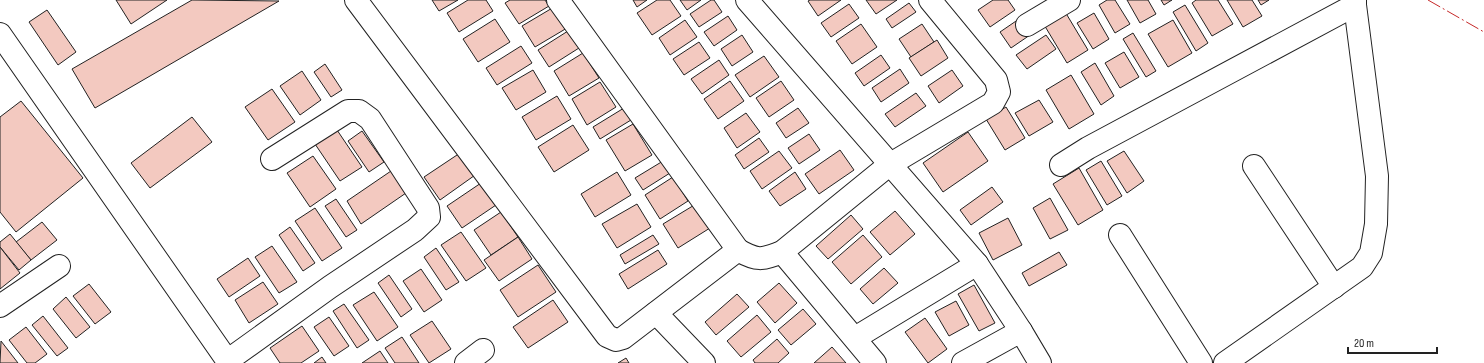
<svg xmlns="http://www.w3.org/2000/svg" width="1484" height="363" font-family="'Sofia Sans Condensed',sans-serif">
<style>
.building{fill:#f3c9c0;stroke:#222}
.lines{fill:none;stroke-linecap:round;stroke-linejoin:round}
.street-casing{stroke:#222;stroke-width:24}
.street{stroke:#fff;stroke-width:22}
.power{stroke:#c62828;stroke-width:1;stroke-dasharray:14 3 2 3;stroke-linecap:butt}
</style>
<rect width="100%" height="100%" fill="#fff"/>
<g class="building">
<polygon points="116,0 167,0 131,24"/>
<polygon points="192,0 279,1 95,108 72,69"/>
<polygon points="432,0 458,0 439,11"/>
<polygon points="468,0 486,0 493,11 459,32 447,13"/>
<polygon points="510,0 545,0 549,6 519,24 505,3"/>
<polygon points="633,0 647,0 637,7"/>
<polygon points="657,0 670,0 681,16 652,35 637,13"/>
<polygon points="680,0 701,0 687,10"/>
<polygon points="711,0 714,0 722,12 699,27 690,14"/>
<polygon points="810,0 841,0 818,16 808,1"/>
<polygon points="866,0 897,0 876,14"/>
<polygon points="993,0 1008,0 1015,10 990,27 978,10"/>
<polygon points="1107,0 1115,0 1130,24 1115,33 1099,5"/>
<polygon points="1127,0 1148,0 1156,14 1140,23"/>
<polygon points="1161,0 1172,0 1164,5"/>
<polygon points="1196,0 1218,0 1233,24 1212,36 1192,3"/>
<polygon points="1227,0 1252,0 1262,16 1243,27"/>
<polygon points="1258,0 1269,0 1261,5"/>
<polygon points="909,3 916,12 892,28 886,19"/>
<polygon points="849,4 859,18 831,37 821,23"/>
<polygon points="1185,5 1208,43 1196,51 1173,12"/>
<polygon points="554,7 567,28 535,47 522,26"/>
<polygon points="47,10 76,52 58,65 29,22"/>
<polygon points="1064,10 1088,50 1067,63 1043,23"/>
<polygon points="1094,13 1109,39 1093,49 1077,23"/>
<polygon points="728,16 737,30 714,46 704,32"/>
<polygon points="495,19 510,42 478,62 463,39"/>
<polygon points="1019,19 1030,35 1011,48 1000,32"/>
<polygon points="685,20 697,37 670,55 659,38"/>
<polygon points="1173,20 1192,53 1168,67 1148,34"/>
<polygon points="861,24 877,47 852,64 836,41"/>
<polygon points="922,24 934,42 911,57 899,39"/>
<polygon points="568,31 579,48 549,67 538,50"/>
<polygon points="1133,33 1156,71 1146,77 1123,39"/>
<polygon points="742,35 753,52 732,66 721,49"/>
<polygon points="1046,35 1056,49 1027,69 1016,55"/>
<polygon points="937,40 948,58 921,76 909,58"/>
<polygon points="699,42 710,58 684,75 673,59"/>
<polygon points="521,46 532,63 497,85 486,68"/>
<polygon points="1124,52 1139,77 1120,88 1105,63"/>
<polygon points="583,53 599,78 569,96 554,71"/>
<polygon points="881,55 890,68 864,86 855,73"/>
<polygon points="764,56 779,77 750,97 735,75"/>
<polygon points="719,60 729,75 702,94 691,79"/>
<polygon points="1095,63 1114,96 1101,105 1081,72"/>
<polygon points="325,64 342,90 331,97 314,72"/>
<polygon points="900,69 909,83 881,102 872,88"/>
<polygon points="533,70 546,92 516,110 502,88"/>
<polygon points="952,70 963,86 939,103 928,86"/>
<polygon points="302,71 321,100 300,115 280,86"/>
<polygon points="1071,75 1094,114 1069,129 1046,90"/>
<polygon points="730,81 744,101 718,119 704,99"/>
<polygon points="781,81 794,100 769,117 756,98"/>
<polygon points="600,82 616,107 587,125 572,99"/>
<polygon points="272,89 295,122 268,140 245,107"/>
<polygon points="916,93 926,106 895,127 885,114"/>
<polygon points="557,96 571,119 536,140 522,117"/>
<polygon points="1039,100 1053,122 1029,136 1015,113"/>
<polygon points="21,101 83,178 16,232 0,212 0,117"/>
<polygon points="1006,107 1025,138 1005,150 986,119"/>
<polygon points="624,108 631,120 600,139 593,127"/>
<polygon points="798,108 809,123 786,138 776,123"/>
<polygon points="746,113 760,132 737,148 724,128"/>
<polygon points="192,117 212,142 150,188 131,163"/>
<polygon points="633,124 652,155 625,171 606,140"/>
<polygon points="573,125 589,150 554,172 538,147"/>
<polygon points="337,130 362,167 340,181 315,144"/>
<polygon points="362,131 384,162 369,172 348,141"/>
<polygon points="968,132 988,161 943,192 923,163"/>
<polygon points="809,134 820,150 799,164 788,148"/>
<polygon points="759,138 769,152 744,169 735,155"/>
<polygon points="840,150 854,170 819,194 805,174"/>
<polygon points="463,151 478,173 440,200 424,177"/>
<polygon points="779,151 792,168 762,189 750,171"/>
<polygon points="1124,151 1144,181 1127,193 1107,161"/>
<polygon points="313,156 336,189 310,207 287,173"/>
<polygon points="663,161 670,173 643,190 635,178"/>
<polygon points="1101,161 1122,196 1107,205 1086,170"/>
<polygon points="1079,168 1103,210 1078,225 1053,184"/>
<polygon points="391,171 406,193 361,224 347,201"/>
<polygon points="617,172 631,195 595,217 581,194"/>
<polygon points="795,172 806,189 780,206 769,191"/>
<polygon points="673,177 688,201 660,219 645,195"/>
<polygon points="481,183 496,205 462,228 447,206"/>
<polygon points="992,187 1003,202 971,225 960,210"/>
<polygon points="1050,198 1068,230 1050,239 1033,208"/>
<polygon points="336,199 357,230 346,237 325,206"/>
<polygon points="637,204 651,227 617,248 602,224"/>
<polygon points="696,204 710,228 678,248 663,224"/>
<polygon points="315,208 342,248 322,261 295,221"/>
<polygon points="895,211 915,234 890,255 870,232"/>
<polygon points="501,212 518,237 491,255 474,230"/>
<polygon points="851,215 863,229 828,259 816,246"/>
<polygon points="1008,218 1022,245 993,260 979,233"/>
<polygon points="42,222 57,240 31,260 16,242"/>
<polygon points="290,227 315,263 303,271 279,235"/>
<polygon points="461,232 486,268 466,281 441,245"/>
<polygon points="10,234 31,260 19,270 0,247 0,242"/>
<polygon points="653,235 659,244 625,264 620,255"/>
<polygon points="863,235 882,257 851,284 832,262"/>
<polygon points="518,237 532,259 499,281 484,260"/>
<polygon points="272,246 297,282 279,293 255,257"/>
<polygon points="0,247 20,273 0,289"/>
<polygon points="436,248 459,282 446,290 424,257"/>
<polygon points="658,250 667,264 628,289 619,274"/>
<polygon points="1059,252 1067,265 1029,286 1022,273"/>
<polygon points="248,258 260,276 229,297 217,279"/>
<polygon points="538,265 556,292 518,317 500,290"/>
<polygon points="884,268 898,283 873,304 860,289"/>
<polygon points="421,269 442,300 424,312 403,281"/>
<polygon points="389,275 412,309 401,317 378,283"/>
<polygon points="263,282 278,304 249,323 235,300"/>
<polygon points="779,283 797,303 775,323 757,302"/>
<polygon points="89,284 111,312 95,324 73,296"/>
<polygon points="974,285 995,323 979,331 958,294"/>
<polygon points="374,292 398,327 377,341 353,305"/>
<polygon points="737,294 749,307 716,335 705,322"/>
<polygon points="66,297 90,327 76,338 53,309"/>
<polygon points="553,300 568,322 528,348 513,327"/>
<polygon points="956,301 969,325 949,336 935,312"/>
<polygon points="344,304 369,340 357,348 333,311"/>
<polygon points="803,309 816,324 791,345 778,330"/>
<polygon points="757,315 771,332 741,357 727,341"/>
<polygon points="43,316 68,348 57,356 32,325"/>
<polygon points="329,317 349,346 334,356 314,327"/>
<polygon points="925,318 947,349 928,363 905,332"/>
<polygon points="432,321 451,349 429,363 410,335"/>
<polygon points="302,326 319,351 301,363 280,363 270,348"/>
<polygon points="26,327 47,354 35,363 27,363 9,340"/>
<polygon points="402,337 419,363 395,363 385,348"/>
<polygon points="777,339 789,353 778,363 755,363 753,360"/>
<polygon points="1,341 18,363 0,363"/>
<polygon points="832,347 846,363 814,363"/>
<polygon points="380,351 388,363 362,363"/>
<polygon points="322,357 326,363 314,363"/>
<polygon points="626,358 629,363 618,363"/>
</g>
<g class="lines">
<g class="street-casing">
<g id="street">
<path d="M 356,0 L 607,336 L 616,340 L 623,338 L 738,250 C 757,261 762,260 782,252 L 889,165 L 993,103 L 999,92 L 996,80 L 930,0"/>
<polyline points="558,0 738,250"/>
<polyline points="747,0 977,264 1021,331 1040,363"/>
<polyline points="1027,25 1069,0"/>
<polyline points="0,34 229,363"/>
<polyline points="1061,165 1088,148 1355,5 1355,0"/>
<polyline points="1254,166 1334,287"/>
<polyline points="1120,235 1201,363"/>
<polyline points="782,252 875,363"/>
<polyline points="0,306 59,266"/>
<polyline points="656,313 704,363"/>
<polyline points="855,338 977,264"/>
<polyline points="227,361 330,287 415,230 429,217 428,208 370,119 359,111 348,111 272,159"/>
<polyline points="466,363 483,350"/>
<polyline points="963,363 1021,331"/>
<polyline points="1225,363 1362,267 1371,253 1376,224 1377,176 1355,5"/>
</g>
</g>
<use href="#street" class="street"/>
<polyline class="power" points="1428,0 1484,32"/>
</g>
<path d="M1348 347v6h89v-6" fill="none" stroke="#222222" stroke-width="2"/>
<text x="1354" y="347" font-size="12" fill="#222222" stroke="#ffffff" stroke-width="3" paint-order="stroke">20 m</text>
</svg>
